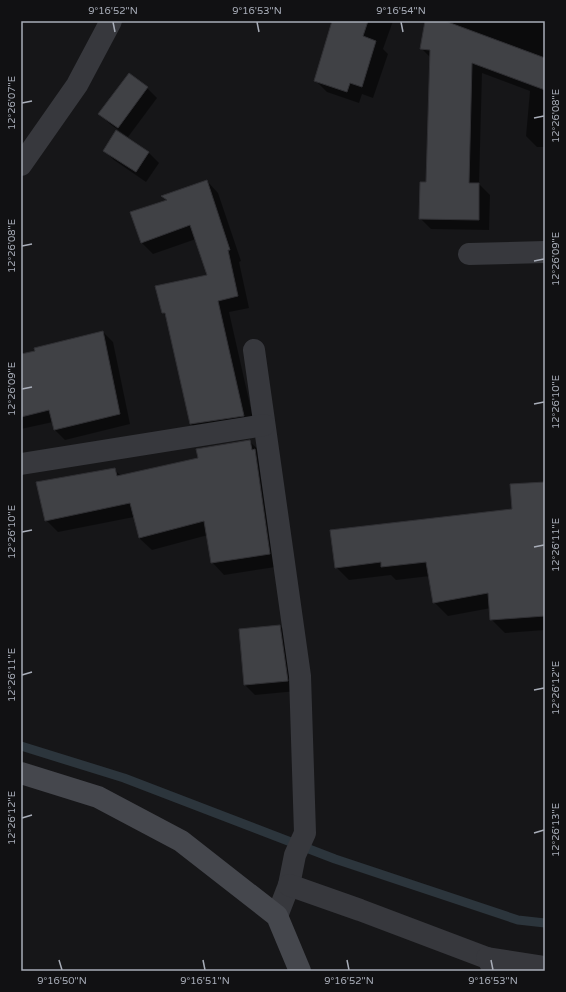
<svg xmlns="http://www.w3.org/2000/svg" width="566" height="992" font-family="'Varela Round',sans-serif">
<style>
.shadow{fill:#0007}
.lines{fill:none;stroke-linecap:round;stroke-linejoin:round}
.stream{stroke:#2c353c;stroke-width:9}
.building{fill:#404145;stroke:#303034}
.minor{stroke:#37383d;stroke-width:22}
.secondary{stroke:#45474d;stroke-width:22}
.ticks{fill:none;stroke:#a8adb8;stroke-width:1.5}
.neatline{fill:none;stroke:#a8adb8;stroke-width:1.5}
.ticks-label{font-size:10px;text-anchor:middle;fill:#a8adb8}
</style>
<rect width="100%" height="100%" fill="#161618"/>
<g class="shadow">
<polygon points="333,21 393,21 383,49 388,54 373,98 362,94 359,103 327,92 315,80"/>
<polygon points="426,21 545,21 545,147 537,147 526,136 530,91 482,73 479,184 490,195 489,230 431,229 420,218 427,183 431,58 421,48"/>
<polygon points="147,88 157,98 128,137 110,124 100,114"/>
<polygon points="116,132 149,153 159,163 146,182 114,160 104,150"/>
<polygon points="207,181 218,193 241,261 239,262 249,308 229,312 255,427 203,435 191,424 167,317 163,313 208,276 196,239 153,254 142,243 131,213 168,200"/>
<polygon points="103,332 113,342 130,424 65,440 55,430 53,422 21,429 21,355"/>
<polygon points="249,441 262,453 282,566 224,575 212,562 208,535 152,550 139,538 134,517 58,532 46,520 114,469 121,476 200,459"/>
<polygon points="545,483 545,630 505,633 491,619 491,608 448,616 434,602 430,576 396,580 391,575 349,580 336,567 513,509"/>
<polygon points="280,626 290,636 297,691 255,695 245,685"/>
</g>
<g class="lines">
<polyline class="stream" points="21,746 124,778 335,859 518,920 545,923"/>
</g>
<g class="building">
<polygon points="332,21 368,21 363,36 376,41 362,87 350,83 347,92 314,81"/>
<polygon points="425,21 445,21 545,58 545,90 472,63 469,183 479,183 479,220 419,219 420,182 426,182 430,50 420,49"/>
<polygon points="129,73 148,87 118,128 98,114"/>
<polygon points="116,130 149,152 136,172 103,151"/>
<polygon points="207,180 230,250 228,250 238,296 218,301 244,416 190,424 165,313 162,313 155,286 207,275 190,225 141,243 130,212 167,200 161,196"/>
<polygon points="103,331 120,414 54,430 49,410 21,417 21,354 35,351 34,348"/>
<polygon points="250,440 252,450 255,449 270,554 211,563 204,521 139,538 130,503 45,521 36,482 115,468 117,476 198,458 196,449"/>
<polygon points="545,482 545,616 490,620 488,593 433,603 426,562 381,567 381,562 335,568 330,530 512,509 510,484"/>
<polygon points="280,625 288,681 244,685 239,629"/>
</g>
<g class="lines">
<g class="minor">
<polyline points="21,165 77,85 111,21"/>
<polyline points="469,254 545,252"/>
<polyline points="254,350 300,676 305,833 295,855 289,885 277,916"/>
<polyline points="21,464 264,425"/>
<polyline points="289,885 360,910 487,958 495,971"/>
<polyline points="487,958 545,967"/>
</g>
<polyline class="secondary" points="21,773 98,797 181,841 277,916 300,971"/>
</g>
<path class="ticks" d="M 113,22 L 115,32M 257,22 L 259,32M 401,22 L 403,32M 22,103 L 32,101M 534,118 L 544,116M 22,246 L 32,244M 534,261 L 544,259M 22,389 L 32,387M 534,404 L 544,402M 22,532 L 32,530M 534,547 L 544,545M 22,675 L 32,672M 534,690 L 544,688M 22,818 L 32,815M 534,833 L 544,830M 59,960 L 62,970M 203,960 L 205,970M 347,960 L 349,970M 491,960 L 493,970"/>
<rect width="566" height="992" fill="none" stroke="#111113" stroke-width="44"/>
<rect x="22" y="22" width="522" height="948" class="neatline"/>
<g class="ticks-label">
<text x="113" y="14">9°16'52"N</text>
<text x="257" y="14">9°16'53"N</text>
<text x="401" y="14">9°16'54"N</text>
<text transform="translate(11 103) rotate(-90)" y="4">12°26'07"E</text>
<text transform="translate(555 116) rotate(-90)" y="4">12°26'08"E</text>
<text transform="translate(11 246) rotate(-90)" y="4">12°26'08"E</text>
<text transform="translate(555 259) rotate(-90)" y="4">12°26'09"E</text>
<text transform="translate(11 389) rotate(-90)" y="4">12°26'09"E</text>
<text transform="translate(555 402) rotate(-90)" y="4">12°26'10"E</text>
<text transform="translate(11 532) rotate(-90)" y="4">12°26'10"E</text>
<text transform="translate(555 545) rotate(-90)" y="4">12°26'11"E</text>
<text transform="translate(11 675) rotate(-90)" y="4">12°26'11"E</text>
<text transform="translate(555 688) rotate(-90)" y="4">12°26'12"E</text>
<text transform="translate(11 818) rotate(-90)" y="4">12°26'12"E</text>
<text transform="translate(555 830) rotate(-90)" y="4">12°26'13"E</text>
<text x="62" y="984">9°16'50"N</text>
<text x="205" y="984">9°16'51"N</text>
<text x="349" y="984">9°16'52"N</text>
<text x="493" y="984">9°16'53"N</text>
</g>
</svg>
